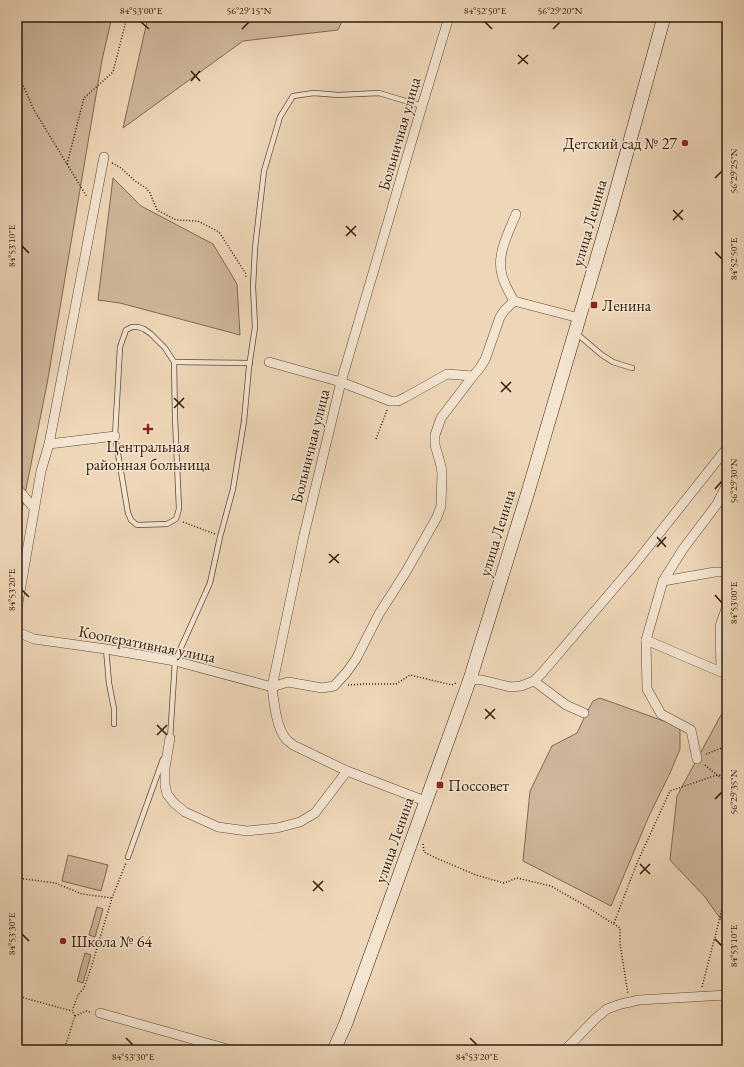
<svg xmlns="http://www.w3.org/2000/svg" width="744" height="1067" font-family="'EB Garamond',serif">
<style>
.green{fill:#ceb79b;stroke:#7f6954}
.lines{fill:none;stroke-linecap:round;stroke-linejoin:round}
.lane-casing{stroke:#604a37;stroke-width:6}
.street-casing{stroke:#604a37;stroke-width:10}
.secondary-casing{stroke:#301b0c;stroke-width:14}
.path{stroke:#301b0c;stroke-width:1.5;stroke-dasharray:1 2;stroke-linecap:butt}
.lane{stroke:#f4e5d1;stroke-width:4.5}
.street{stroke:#f4e5d1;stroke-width:9}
.secondary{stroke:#f4e5d1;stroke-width:13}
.ticks{fill:none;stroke:#301b0c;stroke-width:1.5}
.poi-dot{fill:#8f2418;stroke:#f4e5d1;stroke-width:1.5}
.labels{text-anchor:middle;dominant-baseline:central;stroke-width:3;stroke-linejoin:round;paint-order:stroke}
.street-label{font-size:16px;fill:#301b0c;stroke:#f4e5d1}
.poi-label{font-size:16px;fill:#301b0c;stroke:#f4e5d1;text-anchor:start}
.neatline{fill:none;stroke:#301b0c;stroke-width:1.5}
.ticks-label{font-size:10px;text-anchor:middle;fill:#301b0c}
</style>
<rect width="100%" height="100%" fill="#eed7b8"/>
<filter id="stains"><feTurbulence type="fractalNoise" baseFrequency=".005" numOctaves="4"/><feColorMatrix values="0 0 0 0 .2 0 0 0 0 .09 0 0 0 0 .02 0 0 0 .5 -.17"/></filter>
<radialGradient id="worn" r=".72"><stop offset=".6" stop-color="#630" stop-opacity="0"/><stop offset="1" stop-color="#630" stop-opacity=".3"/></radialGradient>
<g class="green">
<polygon points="17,17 112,17 102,60 47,384 17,534"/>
<polygon points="148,17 344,17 338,30 243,41 123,128"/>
<polygon points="113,178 141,206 213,244 237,284 240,335 120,303 98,300"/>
<polygon points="600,698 680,727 680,749 670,773 649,816 611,906 523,861 530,791 552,746 577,733 586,714 593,701"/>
<polygon points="727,704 727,928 705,897 670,860 677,796"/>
<polygon points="68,855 108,865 101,891 62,881"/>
<polygon points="97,907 103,909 95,937 89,935"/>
<polygon points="85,953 91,955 83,983 77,981"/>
</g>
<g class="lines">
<g class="lane-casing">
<g id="lane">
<polygon points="132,327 138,327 144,329 151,334 165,348 174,362 175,418 179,509 176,519 167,524 137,525 131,520 128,513 115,436 120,347 126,330"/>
<polyline points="576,333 602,355 613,362 632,368"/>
<polyline points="174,362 250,363"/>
<polyline points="106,649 109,683 114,709 114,724"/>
<polyline points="170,739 175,661 210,583 220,537 233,489 244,421 249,367 255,327 253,287 255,248 264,171 280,117 293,96 314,93 338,95 379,93 422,106"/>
<polyline points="128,857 163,759"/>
</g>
</g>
<g class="street-casing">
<g id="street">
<path d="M 516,214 C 509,232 496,254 502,275 C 504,284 509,292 514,301 L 579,318"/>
<polyline points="269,362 341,382 390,401 398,401 406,397 447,374 473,376 479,369 485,360 500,317 504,311 514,301"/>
<polyline points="49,444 104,157"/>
<polyline points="727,484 717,504 683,549 663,581 646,640 721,672 720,626 727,606"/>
<polyline points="17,488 34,508"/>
<polyline points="663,581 715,572 727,572"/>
<polyline points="17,609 41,471 49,444 115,436"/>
<polyline points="17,632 34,639 106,649 175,661 272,687 288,682 322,688 334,686 346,673 356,659 379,614 407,570 437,517 441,506 442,473 441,466 435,445 435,435 441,418 473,376"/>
<polyline points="646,640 647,689 661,714 691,730 697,759"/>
<polyline points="470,679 482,680 510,687 521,686 534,681 566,705 584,713"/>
<polyline points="534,681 542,673 634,565 727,448"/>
<polyline points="170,738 165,768 165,785 167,794 174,803 185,812 218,827 247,831 277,828 300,822 315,813 347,771"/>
<path d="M 425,801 L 347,771 L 293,745 C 291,743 288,741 286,739 C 276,727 274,702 272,687 L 304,535 L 341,382 L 422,106 L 449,17"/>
<polyline points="100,1013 231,1050"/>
<polyline points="565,1050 595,1019 607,1009 621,1004 639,1000 727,995"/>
</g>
</g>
<g class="secondary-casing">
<polyline id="secondary" points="334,1050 346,1023 470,679 528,492 611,210 664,17"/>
</g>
<g class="path">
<polyline points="17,72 34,110 87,197"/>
<polyline points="112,163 121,168 135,181 146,188 150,193 157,210 176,220 198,221 219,232 246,274 246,277"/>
<polyline points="67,164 84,98 113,72 127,17"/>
<polyline points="376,439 387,410"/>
<polyline points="183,522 215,534"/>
<polyline points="348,685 365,684 396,684 410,675 452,685 456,683"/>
<polyline points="706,754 727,746"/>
<polyline points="705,765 717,775 727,775"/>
<polyline points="423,844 424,852 436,858 476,875 504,883 517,878 551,886 584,905 620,928 620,944 628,994"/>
<polyline points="17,878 55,883 82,894 112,898"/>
<polyline points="614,923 637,863 670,791 717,775 727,781"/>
<polyline points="702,987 727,890"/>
<polyline points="17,996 72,1011"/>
<polyline points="75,1016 86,1011 90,1012"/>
<polyline points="64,1050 75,1016 72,1011 78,995 84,988 92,965 112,898 126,863"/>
</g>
<use href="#lane" class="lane"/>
<use href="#street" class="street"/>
<use href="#secondary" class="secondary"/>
</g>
<path class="ticks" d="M 141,22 L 149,29M 485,22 L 492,29M 242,29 L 249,22M 553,29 L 560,22M 518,55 L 528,64M 518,64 L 528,55M 191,71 L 200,81M 191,81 L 200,71M 715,178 L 722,171M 673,210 L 683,220M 673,220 L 683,210M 346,226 L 356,236M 346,236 L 356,226M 22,246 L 29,253M 715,252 L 722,259M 501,382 L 511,392M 501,392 L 511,382M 174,398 L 184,408M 174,408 L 184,398M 715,489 L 722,481M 657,537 L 666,547M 657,547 L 666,537M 329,554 L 339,563M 329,563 L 339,554M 22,590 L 29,597M 715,595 L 722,603M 485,709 L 495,719M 485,719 L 495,709M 157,725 L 167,735M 157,735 L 167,725M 715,799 L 722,792M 640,864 L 650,874M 640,874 L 650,864M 313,881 L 323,891M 313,891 L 323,881M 22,934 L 29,941M 715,939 L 722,946M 126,1038 L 133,1045M 470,1038 L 477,1045"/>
<g class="poi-dot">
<circle cx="685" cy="143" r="4"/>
<rect x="590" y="301" width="8" height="8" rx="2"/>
<path d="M146 423h4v4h4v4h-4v4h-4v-4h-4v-4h4z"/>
<rect x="436" y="781" width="8" height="8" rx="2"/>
<circle cx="63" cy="941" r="4"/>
</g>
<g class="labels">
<g class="street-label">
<text transform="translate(399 134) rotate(-74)">Больничная улица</text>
<text transform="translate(589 223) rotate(-74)">улица Ленина</text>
<text transform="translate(310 446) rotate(-76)">Больничная улица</text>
<text transform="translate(497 533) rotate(-73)">улица Ленина</text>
<text transform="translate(147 644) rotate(11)">Кооперативная улица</text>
<text transform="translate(394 840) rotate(-71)">улица Ленина</text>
</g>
<g class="poi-label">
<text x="677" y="143" text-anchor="end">Детский сад № 27</text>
<text x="602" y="305">Ленина</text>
<text x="148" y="446" text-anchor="middle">Центральная<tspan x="148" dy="18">районная больница</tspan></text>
<text x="448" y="785">Поссовет</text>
<text x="71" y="941">Школа № 64</text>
</g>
</g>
<rect width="744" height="1067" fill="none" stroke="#eed7b8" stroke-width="44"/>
<rect x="22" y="22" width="700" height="1023" class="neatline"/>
<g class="ticks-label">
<text x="141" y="14">84°53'00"E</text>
<text x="249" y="14">56°29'15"N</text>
<text x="485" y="14">84°52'50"E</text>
<text x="560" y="14">56°29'20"N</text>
<text transform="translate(733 171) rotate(-90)" y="4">56°29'25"N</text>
<text transform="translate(11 246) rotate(-90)" y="4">84°53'10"E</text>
<text transform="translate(733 259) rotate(-90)" y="4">84°52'50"E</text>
<text transform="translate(733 481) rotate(-90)" y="4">56°29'30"N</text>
<text transform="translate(11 590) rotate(-90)" y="4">84°53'20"E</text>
<text transform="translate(733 603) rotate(-90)" y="4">84°53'00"E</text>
<text transform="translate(733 792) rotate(-90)" y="4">56°29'35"N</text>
<text transform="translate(11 934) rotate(-90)" y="4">84°53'30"E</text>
<text transform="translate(733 946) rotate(-90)" y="4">84°53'10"E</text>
<text x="133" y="1060">84°53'30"E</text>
<text x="477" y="1060">84°53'20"E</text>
</g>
<rect width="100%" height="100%" filter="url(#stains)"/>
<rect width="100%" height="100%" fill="url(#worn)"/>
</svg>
